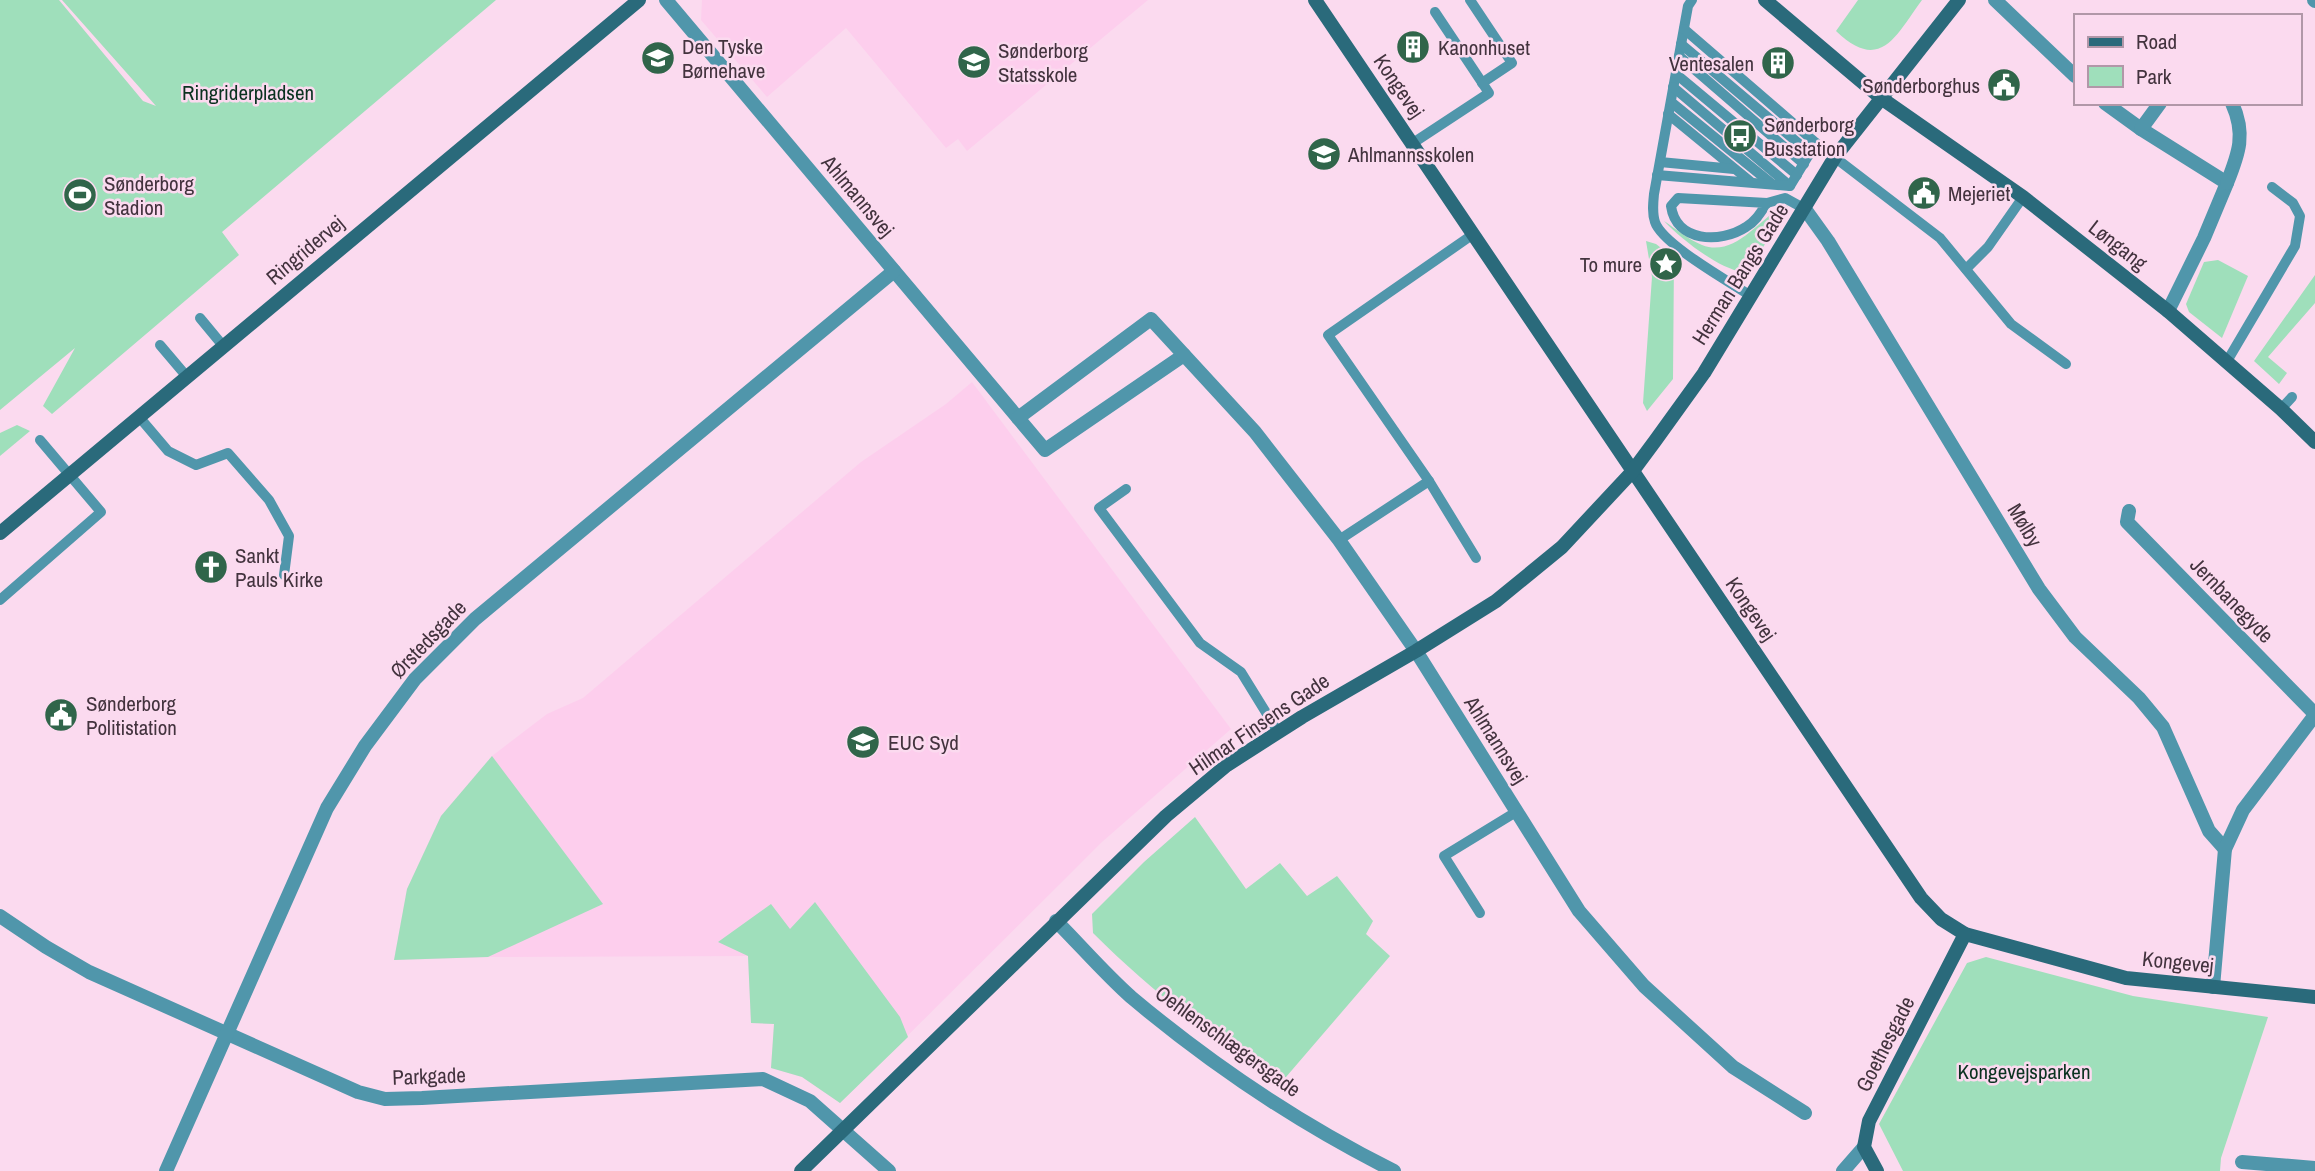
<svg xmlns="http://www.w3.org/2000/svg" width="2315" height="1171" font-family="'Archivo Narrow',sans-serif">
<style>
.built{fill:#fdceed}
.green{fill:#9fdfbb}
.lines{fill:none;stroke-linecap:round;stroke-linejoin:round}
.lane{stroke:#5096ab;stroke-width:10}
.street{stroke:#5096ab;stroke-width:14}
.secondary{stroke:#2a6a7b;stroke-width:14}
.labels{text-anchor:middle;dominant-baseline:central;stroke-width:5;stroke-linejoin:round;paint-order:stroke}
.poi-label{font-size:21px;fill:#43333e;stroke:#fbdaef;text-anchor:start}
.street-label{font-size:21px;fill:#43333e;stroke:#fbdaef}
.park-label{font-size:21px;fill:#0a3220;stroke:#fbdaef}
</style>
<rect width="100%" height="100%" fill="#fbdaef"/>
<g class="built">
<polygon points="702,0 1148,0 967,151 958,139 946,148 846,28 767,97 701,20"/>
<polygon points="972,382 1231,729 1102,842 840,1103 802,1077 771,1068 774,1024 751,1023 748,956 488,957 394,960 407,889 441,816 492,756 547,714 583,698 861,462 946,404"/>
</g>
<g class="green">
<polygon points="0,0 59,0 143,101 156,106 62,0 496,0 222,232 239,255 52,414 43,406 75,348 0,410"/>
<path d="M 1858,0 L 1922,0 C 1896,35 1881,74 1836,31 Z"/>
<path d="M 1784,205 L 1788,206 L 1750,269 L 1743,272 C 1719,269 1681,239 1664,221 C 1676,229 1689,240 1702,245 C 1735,258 1760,218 1784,205 Z"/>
<polygon points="1646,241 1656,244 1674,258 1673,379 1647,411 1643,403 1652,277"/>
<polygon points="2218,260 2248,276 2222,338 2189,312 2186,304 2204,262"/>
<polygon points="2315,275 2315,303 2268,357 2287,373 2279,384 2254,361"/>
<polygon points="17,425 30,431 0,456 0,433"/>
<polygon points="492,756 603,904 488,957 394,960 407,889 441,816"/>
<path d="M 1195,817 L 1246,889 L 1280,863 L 1307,896 L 1337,876 L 1373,921 L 1366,934 L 1390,956 L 1280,1084 C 1214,1039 1150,990 1093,933 L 1092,914 L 1144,862 Z"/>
<polygon points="815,902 900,1017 908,1037 840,1103 802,1077 771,1068 774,1024 751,1023 748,956 718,942 771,904 790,929"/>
<polygon points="1986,957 2133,996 2268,1017 2221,1158 2220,1171 1903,1171 1879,1124 1967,963"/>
</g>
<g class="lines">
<g class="lane">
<polyline points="1470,0 1512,63 1482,83"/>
<path d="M 1692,0 L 1688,6 L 1654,194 C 1653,204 1652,213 1655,222 C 1662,244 1730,282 1751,296"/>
<polyline points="1684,29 1816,143 1940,238 2011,324 2066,364"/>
<polyline points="1681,44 1810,153"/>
<polyline points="1679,56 1804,164"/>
<polyline points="1676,74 1797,175"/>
<polyline points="1673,87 1790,186"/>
<polyline points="1671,102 1772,184"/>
<polyline points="1668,114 1751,182"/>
<polyline points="1413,143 1489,93 1435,12"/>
<polyline points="1660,162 1734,169"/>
<polyline points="1657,175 1790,186 1816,143"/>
<path d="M 1767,203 C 1761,212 1756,221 1746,227 C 1720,244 1676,242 1671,206 L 1678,198 L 1767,203 L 1785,198 L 1805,209"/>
<polyline points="1472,235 1328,335 1429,481 1476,558"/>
<polyline points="1966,269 1988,247 2023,197"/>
<polyline points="200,318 224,347"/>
<polyline points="160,345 188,378"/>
<polyline points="2226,363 2295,246 2300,216 2293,203 2272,187"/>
<polyline points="2281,409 2292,397"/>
<polyline points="140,418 168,451 196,465 228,453 269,500 289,536 284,575"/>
<polyline points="1126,489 1099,508 1200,643 1241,672 1278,732"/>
<polyline points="1339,540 1429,481"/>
<polyline points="0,600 101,512 40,440"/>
<polyline points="1480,913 1444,856 1516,812"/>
</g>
<g class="street">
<polyline points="666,0 1045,450 1184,355"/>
<polyline points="1995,0 2075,76"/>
<polyline points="2314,0 2315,1"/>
<polyline points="2105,103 2141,129 2227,183 2204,238 2168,311"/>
<polyline points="2141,129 2160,103"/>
<path d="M 2227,183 C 2239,153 2246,134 2232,103"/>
<polyline points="1805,209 1828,241 2039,589 2075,637 2139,698 2163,727 2209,831 2225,849"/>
<polyline points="1018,418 1151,319 1255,432 1339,540 1416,651 1579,911 1644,986 1733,1067 1805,1113"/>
<polyline points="2129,511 2127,522 2315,714"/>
<polyline points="0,916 46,947 89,972 358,1092 385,1099 422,1098 763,1079 810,1101 889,1171"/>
<path d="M 1056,921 C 1081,946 1105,974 1131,997 C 1212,1065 1300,1124 1394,1171"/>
<polyline points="2213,987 2225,849 2243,810 2315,715"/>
<polyline points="2242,1162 2315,1168"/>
<polyline points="166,1171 327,808 365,746 415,679 475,619 894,271"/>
<polyline points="1843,1171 1864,1147"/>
</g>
<g class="secondary">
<polyline points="1315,0 1921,898 1941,919 1965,934 2126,978 2315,997"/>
<polyline points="1765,0 1881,98 2023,197 2168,311 2281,409 2315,442"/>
<polyline points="0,533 639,0"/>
<polyline points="801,1171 1166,816 1227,765 1302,717 1416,651 1496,601 1562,547 1632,472 1655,441 1704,373 1835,157 1959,0"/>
<polyline points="1877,1171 1864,1147 1869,1121 1965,934"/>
</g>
</g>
<defs>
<g id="building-disc" transform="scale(1.75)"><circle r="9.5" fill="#30654a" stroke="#fbdaef"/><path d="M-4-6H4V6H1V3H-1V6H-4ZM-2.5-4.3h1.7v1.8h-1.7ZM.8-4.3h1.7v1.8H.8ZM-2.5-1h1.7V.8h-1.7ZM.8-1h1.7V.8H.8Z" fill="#fff"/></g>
<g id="school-disc" transform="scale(1.75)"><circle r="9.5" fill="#30654a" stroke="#fbdaef"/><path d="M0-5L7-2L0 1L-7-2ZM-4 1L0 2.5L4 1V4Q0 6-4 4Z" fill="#fff"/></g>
<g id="civic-disc" transform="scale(1.75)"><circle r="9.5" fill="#30654a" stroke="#fbdaef"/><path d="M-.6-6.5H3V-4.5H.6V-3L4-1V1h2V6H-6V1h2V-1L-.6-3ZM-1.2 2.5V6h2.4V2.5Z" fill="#fff"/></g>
<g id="bus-disc" transform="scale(1.75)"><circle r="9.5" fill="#30654a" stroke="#fbdaef"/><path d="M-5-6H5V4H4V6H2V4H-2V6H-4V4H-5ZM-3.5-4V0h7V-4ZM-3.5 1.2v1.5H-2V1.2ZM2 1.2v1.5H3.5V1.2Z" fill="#fff"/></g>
<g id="stadium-disc" transform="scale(1.75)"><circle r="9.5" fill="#30654a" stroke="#fbdaef"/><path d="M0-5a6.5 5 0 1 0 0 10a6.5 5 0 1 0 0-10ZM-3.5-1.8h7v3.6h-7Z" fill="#fff"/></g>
<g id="sight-disc" transform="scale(1.75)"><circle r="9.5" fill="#30654a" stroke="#fbdaef"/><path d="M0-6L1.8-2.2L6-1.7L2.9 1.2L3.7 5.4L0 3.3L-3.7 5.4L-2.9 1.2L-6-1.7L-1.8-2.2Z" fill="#fff"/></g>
<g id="church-disc" transform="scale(1.75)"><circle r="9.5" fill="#30654a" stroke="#fbdaef"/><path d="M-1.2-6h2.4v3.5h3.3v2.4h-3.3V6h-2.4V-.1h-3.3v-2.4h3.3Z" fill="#fff"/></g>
</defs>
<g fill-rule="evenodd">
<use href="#building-disc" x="1413" y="47"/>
<use href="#school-disc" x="658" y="58"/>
<use href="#school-disc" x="974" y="62"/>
<use href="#building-disc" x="1778" y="63"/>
<use href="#civic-disc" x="2004" y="85"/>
<use href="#bus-disc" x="1740" y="136"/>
<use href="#school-disc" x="1324" y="154"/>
<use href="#civic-disc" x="1924" y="193"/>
<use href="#stadium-disc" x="80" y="195"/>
<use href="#sight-disc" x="1666" y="264"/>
<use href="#church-disc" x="211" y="567"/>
<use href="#civic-disc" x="61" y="715"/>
<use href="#school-disc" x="863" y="742"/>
</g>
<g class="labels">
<g class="poi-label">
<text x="682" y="46">Den Tyske<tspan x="682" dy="24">Børnehave</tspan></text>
<text x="1438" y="47">Kanonhuset</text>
<text x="998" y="50">Sønderborg<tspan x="998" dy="24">Statsskole</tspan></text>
<text x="1754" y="63" text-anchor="end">Ventesalen</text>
<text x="1980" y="85" text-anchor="end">Sønderborghus</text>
<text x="1764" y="124">Sønderborg<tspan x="1764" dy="24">Busstation</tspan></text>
<text x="1348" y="154">Ahlmannsskolen</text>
<text x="104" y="183">Sønderborg<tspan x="104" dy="24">Stadion</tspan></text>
<text x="1948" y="193">Mejeriet</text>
<text x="1642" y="264" text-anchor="end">To mure</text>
<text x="235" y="555">Sankt<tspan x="235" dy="24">Pauls Kirke</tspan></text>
<text x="86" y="703">Sønderborg<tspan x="86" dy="24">Politistation</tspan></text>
<text x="888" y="742">EUC Syd</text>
</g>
<g class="street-label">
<text transform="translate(1399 86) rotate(56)">Kongevej</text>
<text transform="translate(858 196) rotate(50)">Ahlmannsvej</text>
<text transform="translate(2118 245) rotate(38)">Løngang</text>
<text transform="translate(305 250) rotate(-40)">Ringridervej</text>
<text transform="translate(1740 274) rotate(-58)">Herman Bangs Gade</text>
<text transform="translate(2025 525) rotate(59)">Mølby</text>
<text transform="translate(2232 600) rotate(46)">Jernbanegyde</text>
<text transform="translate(1751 609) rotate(56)">Kongevej</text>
<text transform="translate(428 639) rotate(-46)">Ørstedsgade</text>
<text transform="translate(1259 724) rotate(-34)">Hilmar Finsens Gade</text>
<text transform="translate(1496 740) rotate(58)">Ahlmannsvej</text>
<text transform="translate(2178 962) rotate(6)">Kongevej</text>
<text transform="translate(1228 1041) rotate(36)">Oehlenschlægersgade</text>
<text transform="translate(1885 1044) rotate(-63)">Goethesgade</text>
<text transform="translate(429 1076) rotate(-2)">Parkgade</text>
</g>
<g class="park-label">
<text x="248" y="92">Ringriderpladsen</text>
<text x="2024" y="1071">Kongevejsparken</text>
</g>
</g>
<rect x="2074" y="14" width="228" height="91" fill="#fbdaef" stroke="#b197a8" stroke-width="2"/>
<rect x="2088" y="37" width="35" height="10" fill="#2a6a7b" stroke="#b197a8" stroke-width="2"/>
<text x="2136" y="49" font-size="21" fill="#43333e">Road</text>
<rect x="2088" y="66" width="35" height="21" fill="#9fdfbb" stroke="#b197a8" stroke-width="2"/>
<text x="2136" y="84" font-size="21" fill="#43333e">Park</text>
</svg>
